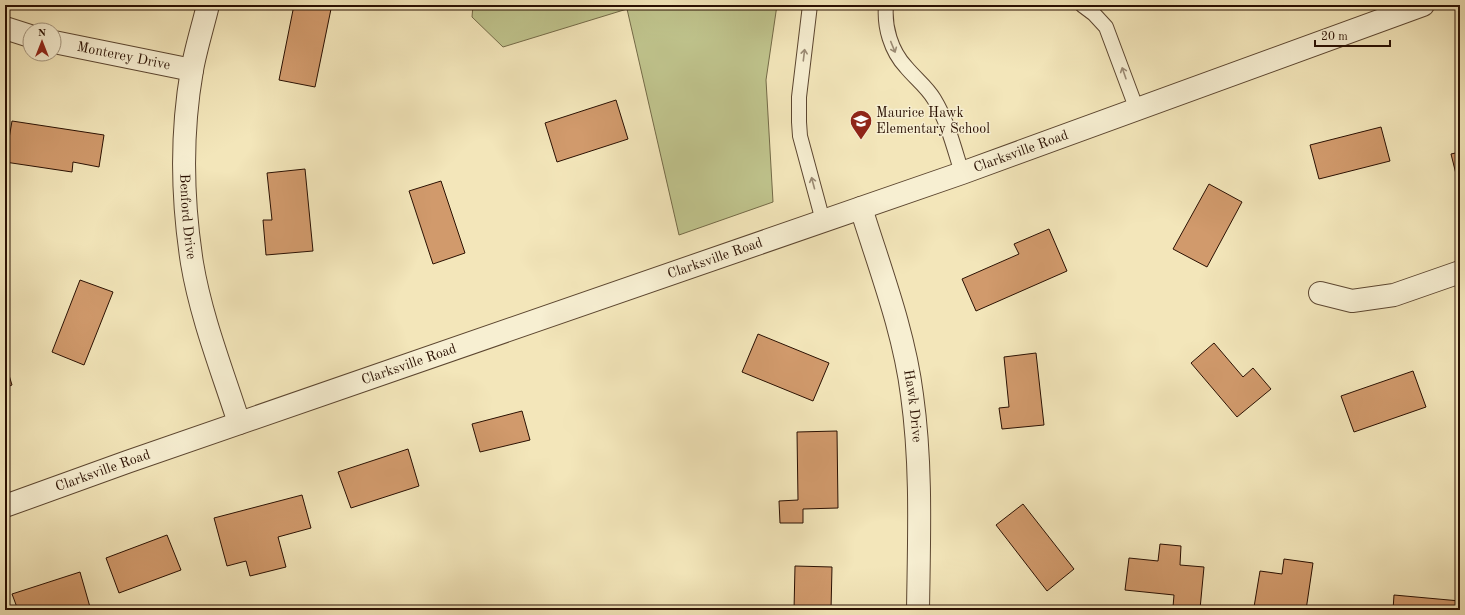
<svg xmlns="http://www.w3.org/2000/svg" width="1465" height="615" font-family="'Old Standard TT',serif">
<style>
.green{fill:#bfc38c;stroke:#746a47}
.building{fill:#d19a6c;stroke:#2a1002}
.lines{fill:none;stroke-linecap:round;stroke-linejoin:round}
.service-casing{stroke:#5c4630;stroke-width:16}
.minor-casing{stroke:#5c4630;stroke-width:24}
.tertiary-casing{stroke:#5c4630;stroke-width:24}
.service{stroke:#f7efd2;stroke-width:14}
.minor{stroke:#f7efd2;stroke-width:22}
.tertiary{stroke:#f7efd2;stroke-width:22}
.oneway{stroke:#9b8b74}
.labels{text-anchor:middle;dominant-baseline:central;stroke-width:3;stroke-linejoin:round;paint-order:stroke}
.street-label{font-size:14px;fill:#2a1002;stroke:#f7efd2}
.poi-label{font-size:14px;fill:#2a1002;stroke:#f7efd2;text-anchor:start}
</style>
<rect width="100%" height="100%" fill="#f3e6ba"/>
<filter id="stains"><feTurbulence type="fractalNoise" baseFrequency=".005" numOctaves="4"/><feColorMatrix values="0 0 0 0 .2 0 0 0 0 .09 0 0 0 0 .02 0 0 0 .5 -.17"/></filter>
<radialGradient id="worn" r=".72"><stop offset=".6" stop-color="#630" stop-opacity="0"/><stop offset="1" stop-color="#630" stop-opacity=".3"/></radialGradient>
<polygon class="green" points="473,5 777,5 766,80 773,202 679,235 627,9 503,47 472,17"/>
<g class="building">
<polygon points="294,5 310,5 331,9 315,87 279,80"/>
<polygon points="616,100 628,139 557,162 545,123"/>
<polygon points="12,121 104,135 99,167 73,162 72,172 5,162"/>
<polygon points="1381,127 1390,161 1319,179 1310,145"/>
<polygon points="1460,152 1460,186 1459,186 1451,154"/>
<polygon points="305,169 313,251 266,255 263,220 272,220 267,173"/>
<polygon points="441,181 465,253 433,264 409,191"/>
<polygon points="1209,184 1242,202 1207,267 1173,249"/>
<polygon points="1049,229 1067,271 976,311 962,279 1019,254 1014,244"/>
<polygon points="80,280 113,292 84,365 52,352"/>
<polygon points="758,334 829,363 813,401 742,372"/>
<polygon points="1214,343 1243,377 1253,368 1271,389 1237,417 1191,363"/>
<polygon points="1036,353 1044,425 1002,429 999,408 1009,407 1004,357"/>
<polygon points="5,362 12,385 5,388"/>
<polygon points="1413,371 1426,407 1354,432 1341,396"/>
<polygon points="522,411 530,440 480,452 472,424"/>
<polygon points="837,431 838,508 803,509 803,523 780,523 779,501 798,500 797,432"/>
<polygon points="408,449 419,486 351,508 338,472"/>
<polygon points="302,495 311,528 278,537 286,567 250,576 246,561 227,566 214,518"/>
<polygon points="1023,504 1074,569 1047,591 996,525"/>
<polygon points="167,535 181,570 119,593 106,558"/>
<polygon points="1160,544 1181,546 1180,565 1204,567 1200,609 1173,607 1174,595 1125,590 1129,558 1158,561"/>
<polygon points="1284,559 1313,563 1306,610 1273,610 1254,607 1260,571 1282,574"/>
<polygon points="795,566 832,567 831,610 794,610"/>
<polygon points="80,572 90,607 81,610 18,610 12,594"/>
<polygon points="1394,595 1460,601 1460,610 1393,610"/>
</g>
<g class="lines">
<g class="service-casing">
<g id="service">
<polyline points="810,5 799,97 799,122 800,136 823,221"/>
<path d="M 886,5 C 884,27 891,51 906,67 C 915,78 927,87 934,99 C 948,122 954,148 962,173"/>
<polyline points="1082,5 1094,14 1106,27 1137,110"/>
</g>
</g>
<g class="minor-casing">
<g id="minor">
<path id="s1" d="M 208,5 C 203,26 196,48 192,70 C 181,133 182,199 192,263 C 201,317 222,370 239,423"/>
<polyline points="5,28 30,36"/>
<path id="s2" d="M 54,42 L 192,70"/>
<path id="s3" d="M 861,208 C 880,269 904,331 912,395 C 922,466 919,538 918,610"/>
<polyline points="1320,293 1352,301 1394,295 1460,272"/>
</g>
</g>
<g class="tertiary-casing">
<g id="tertiary">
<path id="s4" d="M 5,506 L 127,462 L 962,173 L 1423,5"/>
</g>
</g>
<use href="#service" class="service"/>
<use href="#minor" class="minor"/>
<use href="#tertiary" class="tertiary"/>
</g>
<defs><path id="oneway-shaft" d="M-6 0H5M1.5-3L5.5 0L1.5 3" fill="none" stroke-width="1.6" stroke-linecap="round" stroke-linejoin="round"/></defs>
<g class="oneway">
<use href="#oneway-shaft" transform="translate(893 47) rotate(68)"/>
<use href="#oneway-shaft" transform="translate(804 55) rotate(-83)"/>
<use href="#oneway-shaft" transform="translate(1124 73) rotate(-109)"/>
<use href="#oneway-shaft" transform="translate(813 183) rotate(-105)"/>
</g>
<defs>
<g id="school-pin" transform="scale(1.15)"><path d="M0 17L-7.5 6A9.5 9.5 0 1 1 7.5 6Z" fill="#8f2418" stroke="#f7efd2"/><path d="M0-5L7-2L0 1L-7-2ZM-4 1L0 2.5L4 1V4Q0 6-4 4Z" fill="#fff"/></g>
</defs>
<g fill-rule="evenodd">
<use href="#school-pin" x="861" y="121"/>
</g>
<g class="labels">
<g class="street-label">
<text stroke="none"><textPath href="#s2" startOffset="71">Monterey Drive</textPath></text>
<text stroke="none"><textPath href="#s4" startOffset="1076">Clarksville Road</textPath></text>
<text stroke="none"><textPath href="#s1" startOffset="214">Benford Drive</textPath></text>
<text stroke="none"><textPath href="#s4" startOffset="752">Clarksville Road</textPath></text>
<text stroke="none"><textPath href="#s4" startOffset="428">Clarksville Road</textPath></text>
<text stroke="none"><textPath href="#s3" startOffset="205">Hawk Drive</textPath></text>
<text stroke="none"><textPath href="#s4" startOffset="104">Clarksville Road</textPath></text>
</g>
<g class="poi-label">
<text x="876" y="113">Maurice Hawk<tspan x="876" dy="16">Elementary School</tspan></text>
</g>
</g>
<rect width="1465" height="615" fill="none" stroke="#f3e6ba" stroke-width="20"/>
<rect x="6" y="6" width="1453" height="603" fill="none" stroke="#2a1002" stroke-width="2"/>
<rect x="10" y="10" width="1445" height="595" fill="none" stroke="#2a1002"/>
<g transform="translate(42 42)"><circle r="19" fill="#f7efd2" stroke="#a5967f"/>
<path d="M0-3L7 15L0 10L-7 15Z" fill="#8f2418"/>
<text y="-6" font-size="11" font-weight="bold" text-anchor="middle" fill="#2a1002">N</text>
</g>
<path d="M1315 40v6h75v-6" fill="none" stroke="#2a1002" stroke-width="2"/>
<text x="1321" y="40" font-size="12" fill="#2a1002" stroke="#f7efd2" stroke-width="3" paint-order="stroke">20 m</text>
<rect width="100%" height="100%" filter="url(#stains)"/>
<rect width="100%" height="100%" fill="url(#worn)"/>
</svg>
